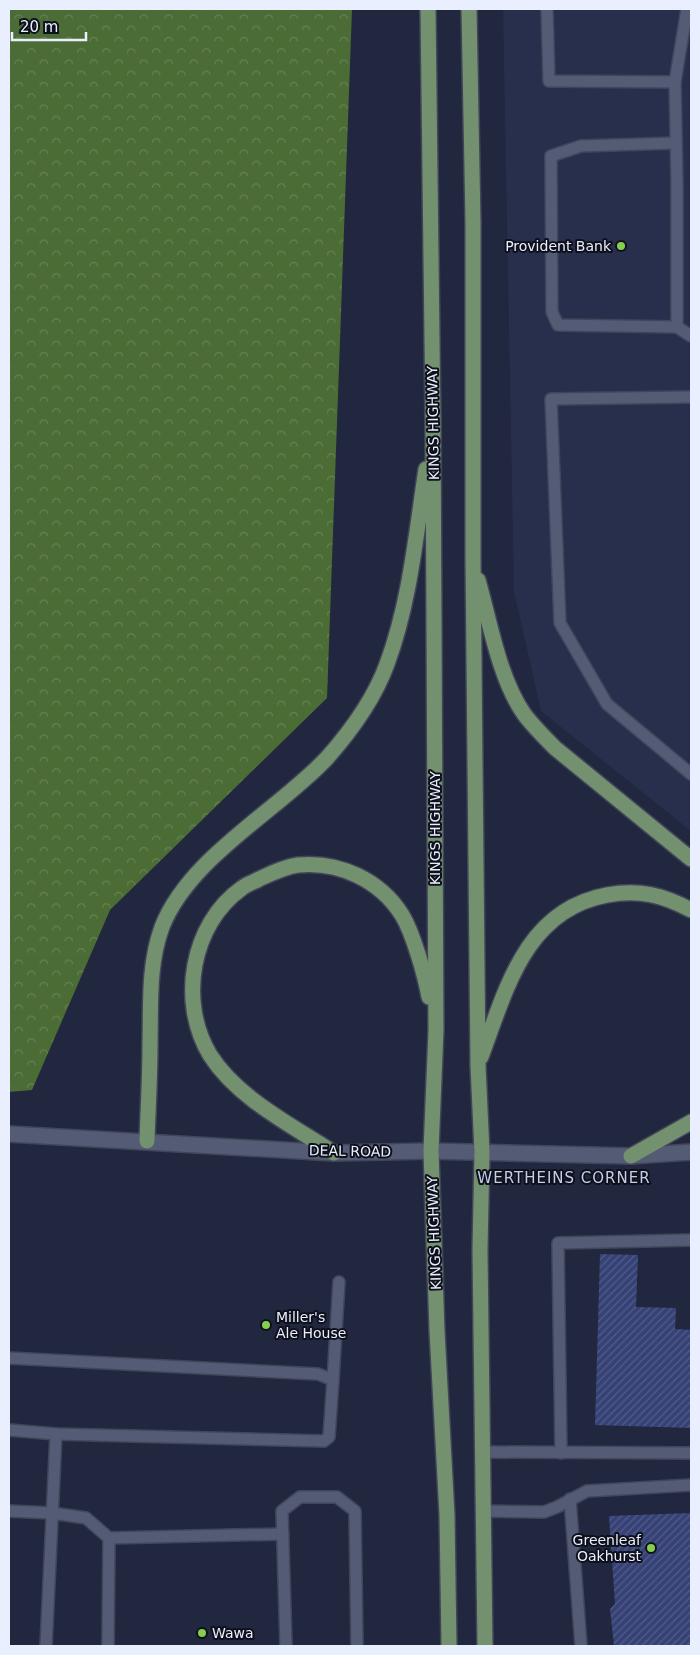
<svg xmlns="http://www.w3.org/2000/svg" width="700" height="1655" font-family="'DejaVu Sans',sans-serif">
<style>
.built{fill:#282f4c}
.forest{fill:url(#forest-crowns)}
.building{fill:url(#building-hatch)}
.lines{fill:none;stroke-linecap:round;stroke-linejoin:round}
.lane-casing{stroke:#414559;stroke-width:14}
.secondary-casing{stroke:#414559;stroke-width:18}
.primary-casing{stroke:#414559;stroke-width:18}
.lane{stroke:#545b75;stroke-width:11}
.secondary{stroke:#545b75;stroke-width:15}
.primary{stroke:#73906f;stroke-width:15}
.poi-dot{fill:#86cf4c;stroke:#0e101b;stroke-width:2}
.labels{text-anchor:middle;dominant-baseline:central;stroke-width:4;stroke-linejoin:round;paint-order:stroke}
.poi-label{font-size:14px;fill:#eaefff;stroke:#0e101b;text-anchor:end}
.street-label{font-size:14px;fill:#eaefff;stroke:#0e101b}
.neighbourhood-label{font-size:15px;letter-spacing:1px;fill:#c4cdeb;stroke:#0e101b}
</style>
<defs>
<pattern id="forest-crowns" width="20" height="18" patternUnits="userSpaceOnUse" patternTransform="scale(1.25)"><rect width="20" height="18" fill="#4c6c36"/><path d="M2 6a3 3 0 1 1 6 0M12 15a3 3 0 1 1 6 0" fill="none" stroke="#668154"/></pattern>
<pattern id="building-hatch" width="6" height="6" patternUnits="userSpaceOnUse" patternTransform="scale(1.25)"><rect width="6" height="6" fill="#364175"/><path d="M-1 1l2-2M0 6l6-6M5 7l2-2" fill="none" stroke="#535d8a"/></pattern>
</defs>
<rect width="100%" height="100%" fill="#21273e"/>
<polygon class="built" points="503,9 691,9 691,831 541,711 514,592"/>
<polygon class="forest" points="9,9 352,9 327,698 110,910 32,1090 9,1092"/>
<g class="building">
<polygon points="600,1254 638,1255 636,1307 676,1308 675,1329 691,1330 691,1428 595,1425"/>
<polygon points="691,1513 691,1646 614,1646 610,1609 615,1604 609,1516"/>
</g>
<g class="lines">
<g class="lane-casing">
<g id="lane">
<polyline points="547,9 549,81 675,82"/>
<polyline points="687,9 675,82 677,183 677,327 691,336"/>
<polyline points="676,143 581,146 551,156 552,312 558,325 677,327"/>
<polyline points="691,397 551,399 560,623 607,704 691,774"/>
<polyline points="9,1358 318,1374 333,1380 329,1437 324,1441 56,1434 9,1430"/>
<polyline points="333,1380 339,1282"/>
<polyline points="483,1452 691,1453"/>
<polyline points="561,1453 558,1243 691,1240"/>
<polyline points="570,1499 581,1646"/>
<polyline points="9,1511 52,1513 86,1518 109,1538 108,1646"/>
<polyline points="483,1511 544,1512 557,1507 587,1491 691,1485"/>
<polyline points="109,1538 283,1534"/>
<polyline points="46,1646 56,1434"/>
<polyline points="286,1646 282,1511 300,1497 337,1497 355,1511 357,1646"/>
</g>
</g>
<g class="secondary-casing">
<polyline id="secondary" points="9,1134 334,1153 431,1151 631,1156 691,1152"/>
</g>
<g class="primary-casing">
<g id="primary">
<polyline points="428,9 433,421 436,1030 431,1151 437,1331 447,1515 449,1646"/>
<polyline points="469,9 473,223 473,559 478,1066 482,1152 480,1250 485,1646"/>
<path d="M 478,580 C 490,622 499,678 524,714 C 533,726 544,737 555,748 L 691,859"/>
<path d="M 481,1057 C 506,990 525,910 607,895 C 639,889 663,895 691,910"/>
<path d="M 147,1141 C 148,1109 150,1077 150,1045 C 151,1005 148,965 162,927 C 189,858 277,811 327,758 C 350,732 375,697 387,664 C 410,602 416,534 426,469"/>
<path d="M 334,1153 C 293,1126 237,1098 210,1055 C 178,1002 191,924 242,888 C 247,884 254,882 259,879 C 272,873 284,867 298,865 C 339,861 380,880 402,915 C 413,933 425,975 429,997"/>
<polyline points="631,1156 691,1122"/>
</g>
</g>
<use href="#lane" class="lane"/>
<use href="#secondary" class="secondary"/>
<use href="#primary" class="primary"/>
</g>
<g class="poi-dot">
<circle cx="621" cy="246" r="5"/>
<circle cx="266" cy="1325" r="5"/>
<circle cx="651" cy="1548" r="5"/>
<circle cx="202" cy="1633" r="5"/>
</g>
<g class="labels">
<g class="poi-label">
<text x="611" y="246">Provident Bank</text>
<text x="276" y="1317" text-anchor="start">Miller's<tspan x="276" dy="16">Ale House</tspan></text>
<text x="641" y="1540">Greenleaf<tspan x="641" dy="16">Oakhurst</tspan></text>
<text x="212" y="1633" text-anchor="start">Wawa</text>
</g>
<g class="street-label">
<text transform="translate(433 423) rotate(-91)">KINGS HIGHWAY</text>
<text transform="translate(435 828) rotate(-90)">KINGS HIGHWAY</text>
<text transform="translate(350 1151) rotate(1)">DEAL ROAD</text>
<text transform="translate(434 1233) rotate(-92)">KINGS HIGHWAY</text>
</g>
<g class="neighbourhood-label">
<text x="564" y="1178">WERTHEINS CORNER</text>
</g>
</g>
<rect width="700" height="1655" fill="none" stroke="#eaefff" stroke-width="20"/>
<path d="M12 32v8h74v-8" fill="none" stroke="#eaefff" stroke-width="2.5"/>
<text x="20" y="32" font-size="15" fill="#eaefff" stroke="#0e101b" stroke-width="4" paint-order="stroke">20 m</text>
</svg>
